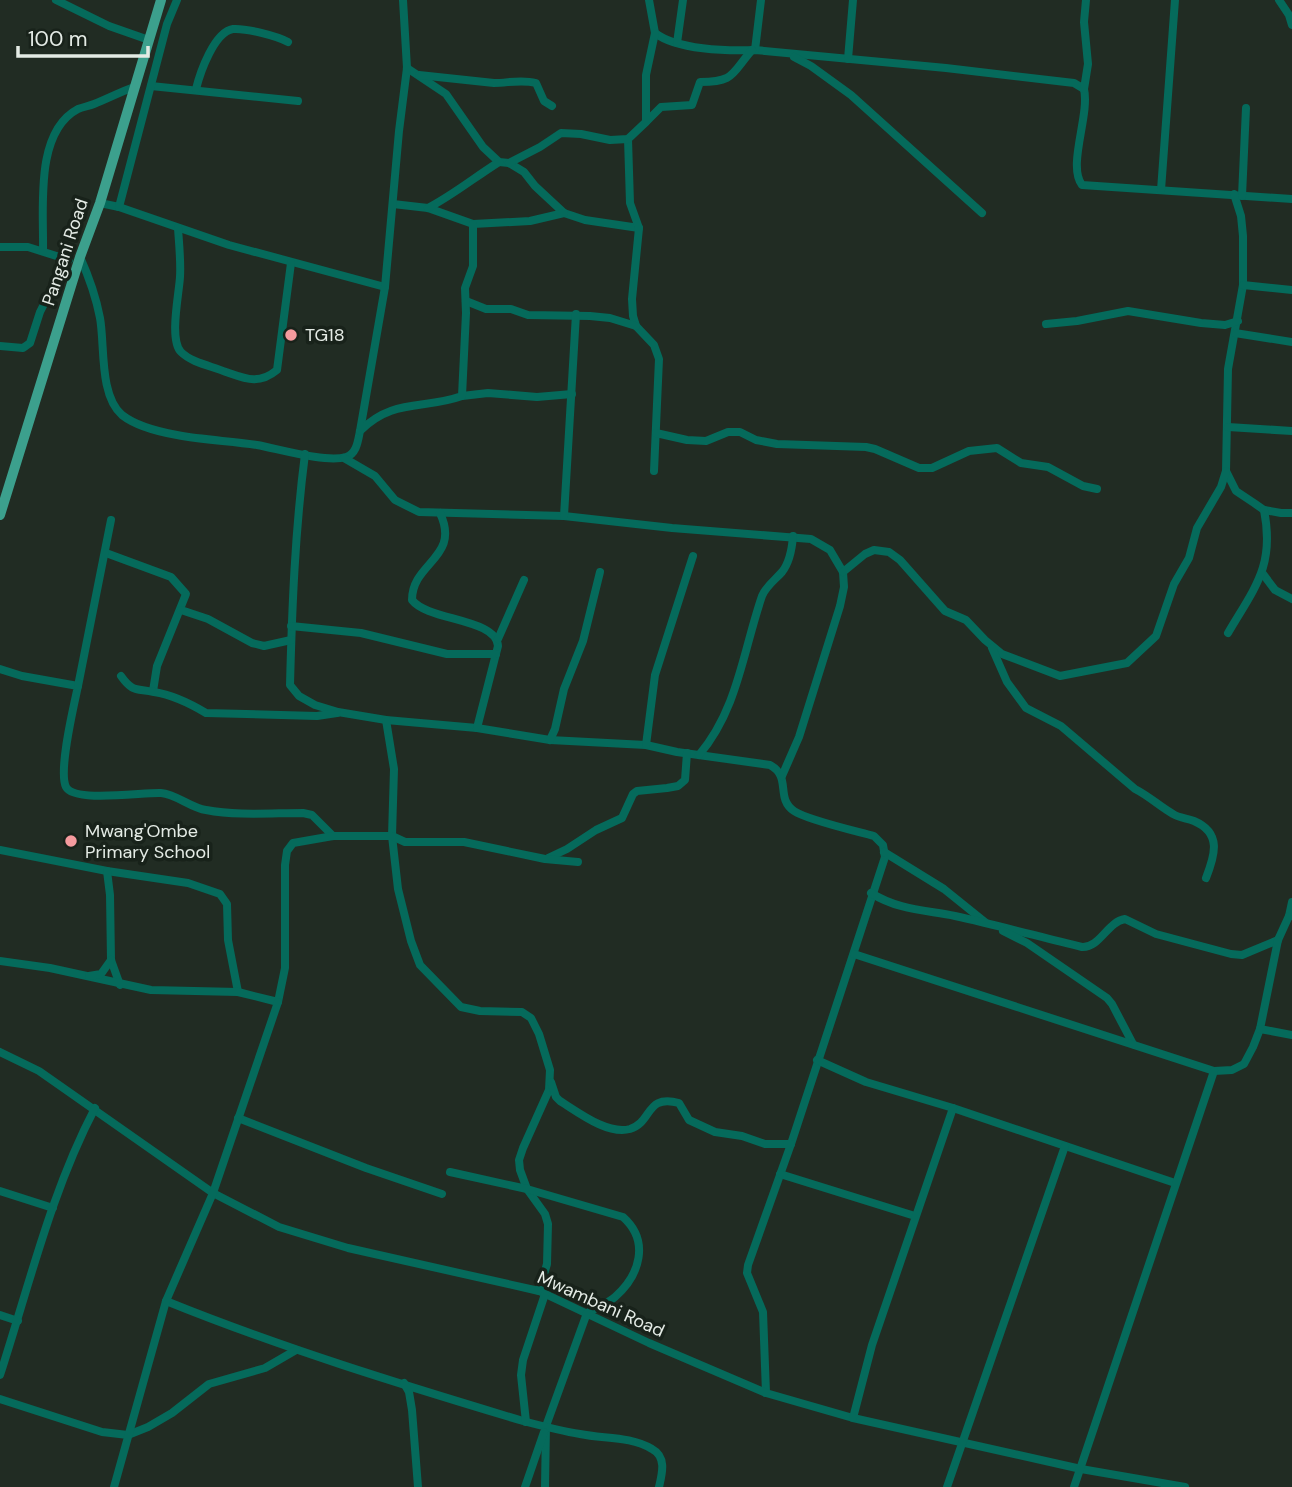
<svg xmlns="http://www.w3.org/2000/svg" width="1292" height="1487" font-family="'DM Sans',sans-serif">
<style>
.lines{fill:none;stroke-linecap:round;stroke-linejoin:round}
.minor{stroke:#056a5b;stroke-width:8}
.major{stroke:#3ca08d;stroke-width:10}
.poi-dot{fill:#f59b9e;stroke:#18221a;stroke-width:2.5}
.labels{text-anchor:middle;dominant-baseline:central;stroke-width:7;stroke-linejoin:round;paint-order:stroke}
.street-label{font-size:18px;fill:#e4ebe5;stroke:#18221a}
.poi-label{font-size:18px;fill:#e4ebe5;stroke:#18221a;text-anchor:start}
</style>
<rect width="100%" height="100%" fill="#212c23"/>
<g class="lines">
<g class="minor">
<polyline points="56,0 109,26 149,40"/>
<path d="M 649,0 L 655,33 C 677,50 727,51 755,50 L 946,68 L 1074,83 L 1084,89 C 1090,115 1067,166 1082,185 L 1292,199"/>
<polyline points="1279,0 1289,15 1292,25"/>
<polyline points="677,43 683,0"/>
<polyline points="755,50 761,0"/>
<polyline points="794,57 811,66 851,95 982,213"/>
<polyline points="848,59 853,0"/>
<polyline points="407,68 446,94 483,147 499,162 509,163 524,172 535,186 564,213 585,220 639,228"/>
<path d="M 419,75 L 494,83 C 508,83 521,79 536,83 L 544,101 L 552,106"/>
<polyline points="151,86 298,101"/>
<path d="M 196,89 C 200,73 214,32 233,29 C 246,28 277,36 288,42"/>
<polyline points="1084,89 1088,64 1084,22 1086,0"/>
<path d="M 646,122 L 661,107 L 692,105 L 700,82 C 735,82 731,74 752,50"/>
<polyline points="628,139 630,203 639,228 632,299 633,316 636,326 654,345 659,359 654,471"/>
<polyline points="509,163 540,147 561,133 581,134 610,140 628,139 646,122 646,75 655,33"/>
<polyline points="1161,190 1175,0"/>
<polyline points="1234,194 1241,216 1243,236 1243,285 1228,369 1226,471 1236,491 1254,503 1264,510 1281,513 1292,513"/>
<polyline points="1242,196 1246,108"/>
<polyline points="100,203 119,207 229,245 385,287"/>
<polyline points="393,204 428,208 473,224 530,221 564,213"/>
<polyline points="119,207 167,24 177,0"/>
<path d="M 428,208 C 453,195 475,177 499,162"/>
<path d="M 178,228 C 179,244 181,261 180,277 C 179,294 169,340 181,352 C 192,363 212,366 226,372 C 246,379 259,385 277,370 L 291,263"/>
<polyline points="0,247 28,247 69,260"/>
<path d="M 43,251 C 44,210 34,132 78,109 C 83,107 89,106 94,104 C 107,99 120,92 134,87"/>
<path d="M 80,257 C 89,277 96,297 100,318 C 105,345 99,395 122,415 C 136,426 160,432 177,435 C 203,440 231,441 257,445 C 279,449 326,463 346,457 C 357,454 358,440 360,431 L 385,287 L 399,131 L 407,68 L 403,0"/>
<polyline points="1243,285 1292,290"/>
<polyline points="466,301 486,309 511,309 528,315 590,316 610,318 636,326"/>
<polyline points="1046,324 1077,321 1128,311 1201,323 1225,325 1238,321"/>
<polyline points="1235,333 1292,342"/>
<polyline points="0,346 23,348 30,343 40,312 67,259"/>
<polyline points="462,396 488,393 537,397 572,394"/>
<polyline points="1228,427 1292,431"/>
<path d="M 360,431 C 393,398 423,410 462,396 L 466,313 L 465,288 L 473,266 L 473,224"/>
<polyline points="656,433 687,440 706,441 728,432 740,432 756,440 777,444 866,447 875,449 919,468 932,468 969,451 997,448 1021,463 1048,467 1083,486 1097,489"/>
<path d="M 305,454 C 295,531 292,608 290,685 L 299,696 L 315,705 L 338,712 L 386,720 L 477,728 L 550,740 L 646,745 L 677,752 L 770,765 C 792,777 775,798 794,811 C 807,820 856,831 874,836 L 883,845 L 885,857 L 791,1144 L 748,1265 L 747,1273 L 763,1312 L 766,1393"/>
<polyline points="344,458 375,476 395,500 419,512 564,516 672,528 811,539 830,550 843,572 844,587 840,606 799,737 782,776"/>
<path d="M 440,513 C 461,558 412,562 412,600 C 428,621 496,618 498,646 L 477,728"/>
<polyline points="564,516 576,314"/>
<polyline points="106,553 171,577 186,594 157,666 153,691"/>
<polyline points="843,572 865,554 874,550 889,552 900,560 945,611 966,620 985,640 1002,654 1060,676 1127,663 1156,636 1174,584 1189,558 1197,528 1221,487 1226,471"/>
<polyline points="1263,574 1275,590 1292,599"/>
<polyline points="181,610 208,619 252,643 264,646 291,640"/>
<polyline points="291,626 361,633 447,654 496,654"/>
<path d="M 1228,633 C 1255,587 1275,566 1264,510"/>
<polyline points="498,639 524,580"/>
<path d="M 992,648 L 1007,682 L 1026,708 L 1061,726 L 1135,789 C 1149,796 1159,806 1173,814 C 1179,818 1187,818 1194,821 C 1222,833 1215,855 1206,878"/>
<path d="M 0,669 L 22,676 L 78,686 C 74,705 58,771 66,787 C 74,803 144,792 161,793 C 176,794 191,808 206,810 C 237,816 271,813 303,813 L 312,815 L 333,836"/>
<path d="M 121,676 C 133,693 137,688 154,692 C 173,695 191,704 206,713 L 317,716 L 337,713"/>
<polyline points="78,686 111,520"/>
<polyline points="386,720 394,769 392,836 398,889 411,941 420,965 461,1007 480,1011 522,1012 531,1018 539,1034 550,1070 549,1090 523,1148 519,1160 520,1170 527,1189 545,1214 548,1224 547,1264 539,1291"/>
<polyline points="550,740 555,729 564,689 583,641 600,572"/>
<polyline points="646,745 655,675 693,556"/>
<path d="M 699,755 C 738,709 743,651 762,596 C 766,586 775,580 782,572 C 790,562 792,549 793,536"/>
<polyline points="0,850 107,871 188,883 220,894 227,904 228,940 238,992"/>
<polyline points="884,852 944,889 985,922"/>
<polyline points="548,858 567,849 596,830 622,818 633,794 637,791 667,788 678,786 685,780 687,753"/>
<polyline points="107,871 110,895 111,960 120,985"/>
<path d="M 871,893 C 898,910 925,910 955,916 C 997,925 1040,937 1082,947 C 1100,948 1107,922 1125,919 L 1156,934 L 1231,954 L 1242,955 L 1278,940"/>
<polyline points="1289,916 1292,902"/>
<polyline points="1003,931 1027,943 1107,998 1112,1004 1133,1044"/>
<polyline points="854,954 1214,1071 1232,1070 1244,1064 1253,1047 1260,1029 1278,940 1289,916 1292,916"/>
<polyline points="0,961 50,968 151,990 238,992 278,1002 285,968 285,865 287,851 293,843 333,836 392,836 405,842 464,842 545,859 578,862"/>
<polyline points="89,976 101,974 111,960"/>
<polyline points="1260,1029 1292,1035"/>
<polyline points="0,1052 39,1071 213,1193 279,1227 348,1248 539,1291 649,1343 766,1393 853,1418 1081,1469 1185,1487"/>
<polyline points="817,1060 866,1082 953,1108 1175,1183"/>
<path d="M 551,1082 L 556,1097 L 560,1101 C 578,1112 607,1135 630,1129 C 653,1122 645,1094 679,1103 L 689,1120 L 715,1132 L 742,1136 L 765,1144 L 791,1144"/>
<polyline points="238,1118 366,1168 442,1194"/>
<path d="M 450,1172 L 527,1189 L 623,1217 C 650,1241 640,1275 615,1297 C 607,1304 596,1308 587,1313 L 546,1426 L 545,1487"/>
<polyline points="780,1174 915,1216"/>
<polyline points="0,1191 53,1208"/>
<path d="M 166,1301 C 282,1348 403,1385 523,1421 C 542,1426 561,1431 580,1434 C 604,1439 630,1436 652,1449 C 667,1457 662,1474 659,1487"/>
<polyline points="0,1315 18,1321"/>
<path d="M 0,1375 C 29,1286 51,1192 95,1108"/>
<polyline points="404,1383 409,1392 412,1410 418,1487"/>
<polyline points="0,1399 102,1432 128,1435 148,1427 172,1413 209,1384 265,1368 296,1350"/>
<polyline points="853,1418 872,1345 953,1108"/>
<polyline points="526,1422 521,1375 523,1360 545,1294"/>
<polyline points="114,1487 166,1301 213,1193 278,1002"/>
<polyline points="525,1487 544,1432"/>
<polyline points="947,1487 1065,1146"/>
<polyline points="1074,1487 1214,1071"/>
</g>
<polyline class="major" points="0,515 80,257 100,203 161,0"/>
</g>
<g class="poi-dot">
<circle cx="291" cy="335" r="7"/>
<circle cx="71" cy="841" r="7"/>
</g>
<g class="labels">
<g class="street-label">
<text transform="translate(65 252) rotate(-72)">Pangani Road</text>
<text transform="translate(601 1304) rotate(24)">Mwambani Road</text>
</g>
<g class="poi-label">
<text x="305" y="335">TG18</text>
<text x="85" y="831">Mwang'Ombe<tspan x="85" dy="21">Primary School</tspan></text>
</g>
</g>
<path d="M18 46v10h130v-10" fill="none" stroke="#e4ebe5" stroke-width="3.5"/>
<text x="28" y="46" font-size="21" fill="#e4ebe5" stroke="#18221a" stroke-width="5" paint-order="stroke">100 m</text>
</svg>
